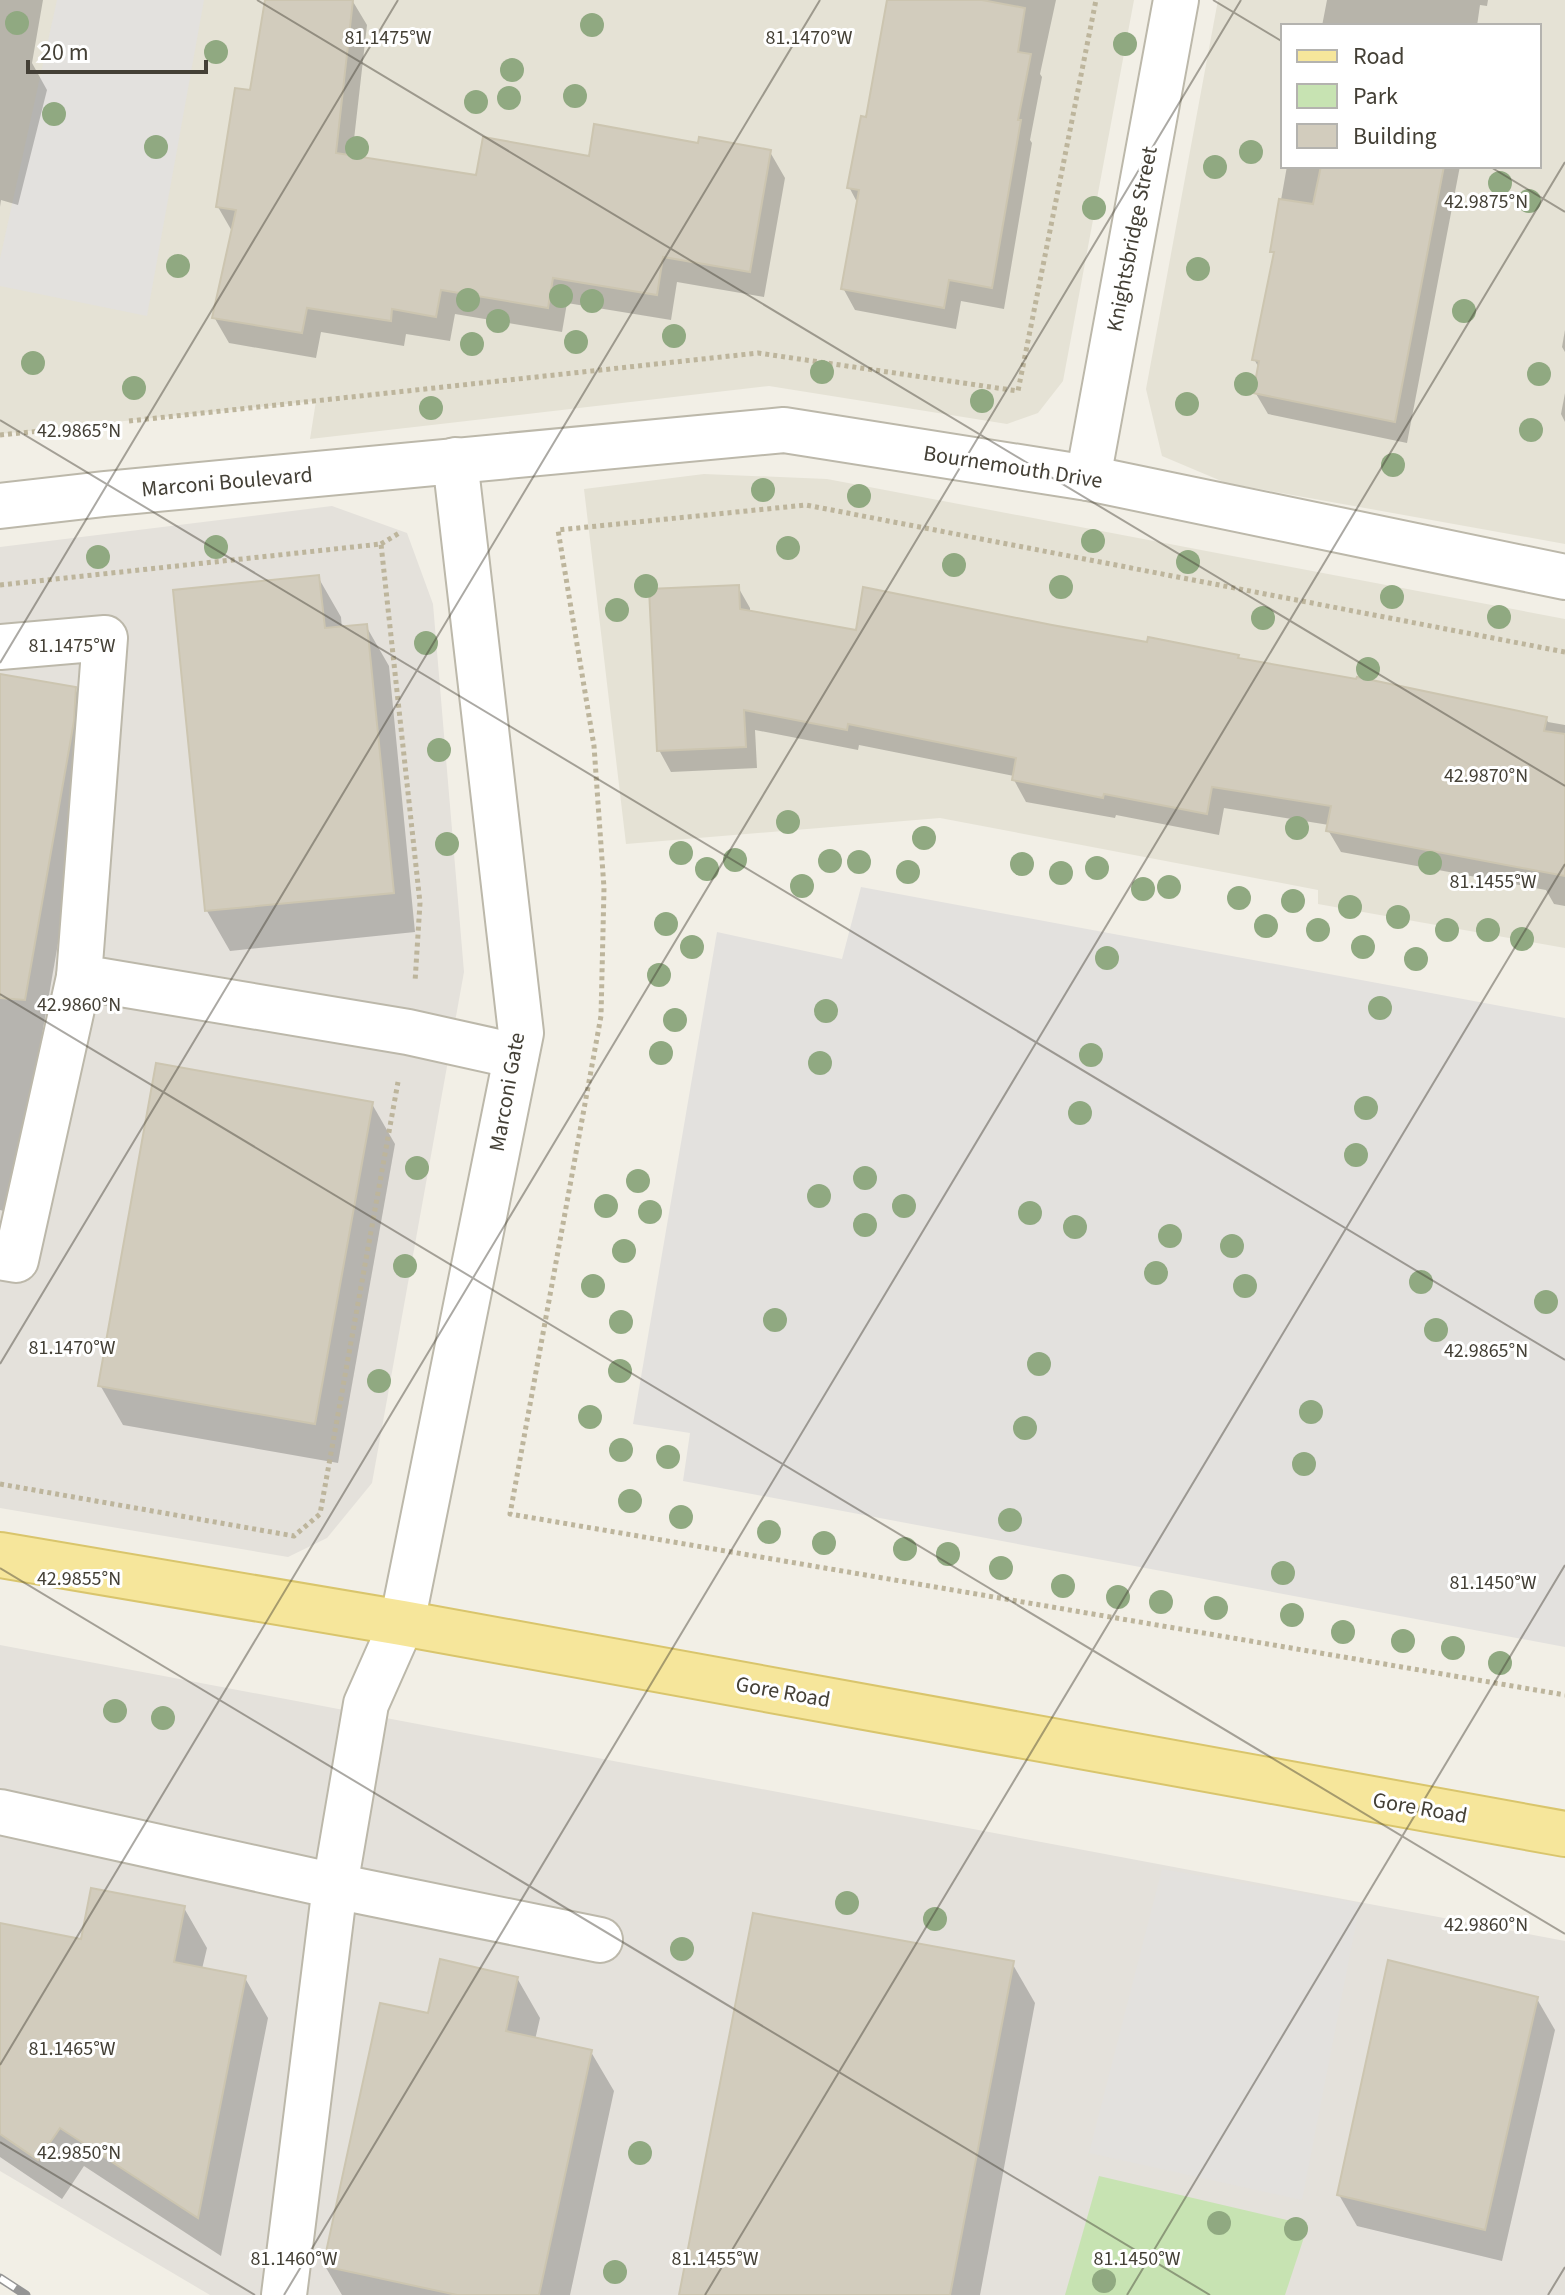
<svg xmlns="http://www.w3.org/2000/svg" width="1565" height="2295" font-family="'Source Sans 3',sans-serif">
<style>
.residential{fill:#e5e2d5;fill-rule:evenodd}
.industrial{fill:#e4e1db}
.green{fill:#c7e3b2}
.parking{fill:#e3e1de}
.shadow{fill:#0003}
.building{fill:#d2ccbd;stroke:#ccc5b0;stroke-width:2}
.lines{fill:none;stroke-linecap:round;stroke-linejoin:round}
.minor-casing{stroke:#bcb8aa;stroke-width:48}
.major-casing{stroke:#d9c56c;stroke-width:48}
.path{stroke:#bdb59c;stroke-width:5;stroke-dasharray:4 4;stroke-linecap:butt}
.minor{stroke:#fff;stroke-width:44}
.major{stroke:#f6e69b;stroke-width:44}
.rail-casing{stroke:#959595;stroke-width:9}
.rail{stroke:#fff;stroke-width:6;stroke-dasharray:18;stroke-linecap:butt}
.tree{fill:#90a981}
.ticks{fill:none;stroke:#444036;stroke-width:2;stroke-opacity:0.45}
.labels{text-anchor:middle;dominant-baseline:central;stroke-width:6;stroke-linejoin:round;paint-order:stroke}
.street-label{font-size:22px;fill:#444036;stroke:#fff}
.ticks-label{font-size:20px;text-anchor:middle;fill:#444036;stroke:#fff;stroke-width:6;stroke-linejoin:round;paint-order:stroke}
</style>
<rect width="100%" height="100%" fill="#f2efe6"/>
<g class="residential">
<polygon points="0,0 1134,0 1063,381 1038,413 1007,424 769,386 310,439 316,401 0,434"/>
<path d="M 1218,0 L 1565,0 L 1565,544 L 1226,483 L 1162,456 L 1146,389 ZM 1283,26 L 1539,26 L 1539,166 L 1283,166 Z"/>
<polygon points="704,474 827,479 1565,619 1565,948 1318,904 1318,890 940,818 626,844 584,489"/>
</g>
<g class="industrial">
<polygon points="332,506 407,533 433,604 464,972 372,1483 327,1538 288,1557 0,1508 0,547"/>
<polygon points="0,1645 1565,1941 1565,2295 210,2295 0,2171"/>
</g>
<polygon class="green" points="1099,2176 1308,2225 1285,2295 1065,2295"/>
<g class="parking">
<polygon points="57,0 204,0 147,316 0,286 0,259"/>
<polygon points="861,887 1565,1018 1565,1647 683,1481 690,1433 633,1424 717,932 842,959"/>
<polygon points="1162,1869 1360,1903 1302,2200 1089,2153"/>
</g>
<g class="shadow">
<polygon points="0,0 43,0 32,63 47,90 18,205 1,200 0,207"/>
<polygon points="267,0 352,0 367,25 352,157 478,178 590,158 700,145 770,152 785,178 764,297 677,282 671,320 567,303 562,332 455,314 450,341 406,334 404,346 321,332 316,358 229,343 214,317 233,233 218,207 252,92"/>
<polygon points="889,0 1056,0 1040,74 1042,77 1030,140 1032,143 1004,309 961,301 956,329 855,310 843,288 858,204 849,187 868,119"/>
<polygon points="1327,0 1488,0 1487,6 1480,5 1477,26 1322,26"/>
<polygon points="1287,166 1460,166 1407,443 1268,414 1255,392 1260,370 1254,359 1275,257 1272,251"/>
<polygon points="1565,330 1565,352 1562,347"/>
<polygon points="1565,393 1565,422 1561,414"/>
<polygon points="318,577 341,617 342,629 366,626 389,666 415,932 230,951 207,911 175,592"/>
<polygon points="738,587 750,608 750,613 858,632 1051,627 1239,660 1546,718 1548,722 1565,725 1565,906 1554,904 1546,890 1341,852 1328,830 1329,825 1224,808 1219,835 1116,815 1115,818 1026,802 1014,780 1014,776 859,745 858,750 755,730 757,768 671,772 659,750"/>
<polygon points="0,676 75,689 93,721 91,754 11,1213 0,1210"/>
<polygon points="372,1104 395,1144 338,1463 123,1425 100,1385"/>
<polygon points="184,1908 207,1948 202,1969 245,1978 268,2018 221,2256 84,2166 62,2199 0,2157 0,1925 83,1941"/>
<polygon points="1012,1963 1035,2003 980,2295 681,2295"/>
<polygon points="517,1978 540,2018 535,2040 591,2052 614,2091 570,2295 342,2295 325,2266 430,2016"/>
<polygon points="1537,1999 1555,2030 1502,2261 1357,2226 1339,2195"/>
</g>
<g class="building">
<polygon points="265,0 353,0 336,153 476,175 483,137 589,156 594,124 698,143 699,137 771,150 750,272 663,257 657,295 553,278 548,308 441,290 436,317 392,309 391,321 307,308 302,333 212,318 236,210 216,207 235,88 250,90"/>
<polygon points="887,0 982,0 1025,8 1018,52 1031,54 1018,120 1021,120 992,288 949,280 944,308 841,289 859,190 847,188 861,116 866,117"/>
<polygon points="1321,166 1444,166 1395,422 1253,393 1259,361 1252,360 1274,252 1270,252 1279,199 1313,204"/>
<polygon points="319,575 325,628 367,624 394,893 205,911 173,590"/>
<polygon points="739,585 740,609 856,630 863,587 1052,625 1147,642 1148,637 1239,655 1238,658 1356,679 1357,677 1547,717 1544,731 1565,734 1565,876 1326,831 1331,806 1212,787 1207,814 1104,794 1103,798 1012,780 1016,758 848,724 847,730 744,710 746,747 657,751 649,589"/>
<polygon points="0,674 76,687 74,721 25,1000 0,998"/>
<polygon points="156,1063 373,1102 315,1424 98,1386"/>
<polygon points="91,1888 185,1906 174,1962 246,1976 198,2218 60,2128 38,2160 0,2134 0,1923 81,1939"/>
<polygon points="753,1913 1014,1961 950,2295 679,2295"/>
<polygon points="440,1959 518,1977 506,2031 592,2050 539,2295 457,2295 323,2266 380,2003 428,2013"/>
<polygon points="1388,1960 1538,1997 1485,2230 1337,2195"/>
</g>
<g class="lines">
<g class="minor-casing">
<g id="minor">
<polyline points="1088,478 1176,0"/>
<polyline points="0,506 104,494 784,430 1088,478 1565,577"/>
<polyline points="0,647 105,638 79,977 408,1032 516,1056"/>
<polyline points="0,1257 16,1260 79,977"/>
<polyline points="0,1812 335,1886 600,1940"/>
<polyline points="284,2295 335,1886 366,1704 402,1623 521,1033 455,460"/>
</g>
</g>
<g class="major-casing">
<polyline id="major" points="0,1555 402,1623 1565,1834"/>
</g>
<g class="path">
<polyline points="129,421 758,353 1018,391 1096,0"/>
<polyline points="0,435 51,430"/>
<polyline points="381,544 401,532"/>
<polyline points="0,585 381,544 420,903 415,982"/>
<polyline points="1565,652 806,505 558,530 594,746 604,888 601,1016 510,1514 1565,1695"/>
<polyline points="0,1484 294,1536 320,1514 398,1082"/>
</g>
<use href="#minor" class="minor"/>
<use href="#major" class="major"/>
<g class="rail-casing">
<polyline id="rail" points="0,2278 26,2295"/>
</g>
<use href="#rail" class="rail"/>
</g>
<g class="tree">
<circle cx="17" cy="23" r="12"/>
<circle cx="592" cy="25" r="12"/>
<circle cx="1125" cy="44" r="12"/>
<circle cx="216" cy="52" r="12"/>
<circle cx="512" cy="70" r="12"/>
<circle cx="575" cy="96" r="12"/>
<circle cx="509" cy="98" r="12"/>
<circle cx="476" cy="102" r="12"/>
<circle cx="54" cy="114" r="12"/>
<circle cx="156" cy="147" r="12"/>
<circle cx="357" cy="148" r="12"/>
<circle cx="1251" cy="152" r="12"/>
<circle cx="1215" cy="167" r="12"/>
<circle cx="1500" cy="183" r="12"/>
<circle cx="1529" cy="201" r="12"/>
<circle cx="1094" cy="208" r="12"/>
<circle cx="178" cy="266" r="12"/>
<circle cx="1198" cy="269" r="12"/>
<circle cx="561" cy="296" r="12"/>
<circle cx="468" cy="300" r="12"/>
<circle cx="592" cy="301" r="12"/>
<circle cx="1464" cy="311" r="12"/>
<circle cx="498" cy="321" r="12"/>
<circle cx="674" cy="336" r="12"/>
<circle cx="576" cy="342" r="12"/>
<circle cx="472" cy="344" r="12"/>
<circle cx="33" cy="363" r="12"/>
<circle cx="822" cy="372" r="12"/>
<circle cx="1539" cy="374" r="12"/>
<circle cx="1246" cy="384" r="12"/>
<circle cx="134" cy="388" r="12"/>
<circle cx="982" cy="401" r="12"/>
<circle cx="1187" cy="404" r="12"/>
<circle cx="431" cy="408" r="12"/>
<circle cx="1531" cy="430" r="12"/>
<circle cx="1393" cy="465" r="12"/>
<circle cx="763" cy="490" r="12"/>
<circle cx="859" cy="496" r="12"/>
<circle cx="1093" cy="541" r="12"/>
<circle cx="216" cy="547" r="12"/>
<circle cx="788" cy="548" r="12"/>
<circle cx="98" cy="557" r="12"/>
<circle cx="1188" cy="562" r="12"/>
<circle cx="954" cy="565" r="12"/>
<circle cx="646" cy="586" r="12"/>
<circle cx="1061" cy="587" r="12"/>
<circle cx="1392" cy="597" r="12"/>
<circle cx="617" cy="610" r="12"/>
<circle cx="1499" cy="617" r="12"/>
<circle cx="1263" cy="618" r="12"/>
<circle cx="426" cy="643" r="12"/>
<circle cx="1368" cy="669" r="12"/>
<circle cx="439" cy="750" r="12"/>
<circle cx="788" cy="822" r="12"/>
<circle cx="1297" cy="828" r="12"/>
<circle cx="924" cy="838" r="12"/>
<circle cx="447" cy="844" r="12"/>
<circle cx="681" cy="853" r="12"/>
<circle cx="735" cy="860" r="12"/>
<circle cx="830" cy="861" r="12"/>
<circle cx="859" cy="862" r="12"/>
<circle cx="1430" cy="863" r="12"/>
<circle cx="1022" cy="864" r="12"/>
<circle cx="1097" cy="868" r="12"/>
<circle cx="707" cy="869" r="12"/>
<circle cx="908" cy="872" r="12"/>
<circle cx="1061" cy="873" r="12"/>
<circle cx="802" cy="886" r="12"/>
<circle cx="1169" cy="887" r="12"/>
<circle cx="1143" cy="889" r="12"/>
<circle cx="1239" cy="898" r="12"/>
<circle cx="1293" cy="901" r="12"/>
<circle cx="1350" cy="907" r="12"/>
<circle cx="1398" cy="917" r="12"/>
<circle cx="666" cy="924" r="12"/>
<circle cx="1266" cy="926" r="12"/>
<circle cx="1318" cy="930" r="12"/>
<circle cx="1447" cy="930" r="12"/>
<circle cx="1488" cy="930" r="12"/>
<circle cx="1522" cy="939" r="12"/>
<circle cx="692" cy="947" r="12"/>
<circle cx="1363" cy="947" r="12"/>
<circle cx="1107" cy="958" r="12"/>
<circle cx="1416" cy="959" r="12"/>
<circle cx="659" cy="975" r="12"/>
<circle cx="1380" cy="1008" r="12"/>
<circle cx="826" cy="1011" r="12"/>
<circle cx="675" cy="1020" r="12"/>
<circle cx="661" cy="1053" r="12"/>
<circle cx="1091" cy="1055" r="12"/>
<circle cx="820" cy="1063" r="12"/>
<circle cx="1366" cy="1108" r="12"/>
<circle cx="1080" cy="1113" r="12"/>
<circle cx="1356" cy="1155" r="12"/>
<circle cx="417" cy="1168" r="12"/>
<circle cx="865" cy="1178" r="12"/>
<circle cx="638" cy="1181" r="12"/>
<circle cx="819" cy="1196" r="12"/>
<circle cx="606" cy="1206" r="12"/>
<circle cx="904" cy="1206" r="12"/>
<circle cx="650" cy="1212" r="12"/>
<circle cx="1030" cy="1213" r="12"/>
<circle cx="865" cy="1225" r="12"/>
<circle cx="1075" cy="1227" r="12"/>
<circle cx="1170" cy="1236" r="12"/>
<circle cx="1232" cy="1246" r="12"/>
<circle cx="624" cy="1251" r="12"/>
<circle cx="405" cy="1266" r="12"/>
<circle cx="1156" cy="1273" r="12"/>
<circle cx="1421" cy="1282" r="12"/>
<circle cx="593" cy="1286" r="12"/>
<circle cx="1245" cy="1286" r="12"/>
<circle cx="1546" cy="1302" r="12"/>
<circle cx="775" cy="1320" r="12"/>
<circle cx="621" cy="1322" r="12"/>
<circle cx="1436" cy="1330" r="12"/>
<circle cx="1039" cy="1364" r="12"/>
<circle cx="620" cy="1371" r="12"/>
<circle cx="379" cy="1381" r="12"/>
<circle cx="1311" cy="1412" r="12"/>
<circle cx="590" cy="1417" r="12"/>
<circle cx="1025" cy="1428" r="12"/>
<circle cx="621" cy="1450" r="12"/>
<circle cx="668" cy="1457" r="12"/>
<circle cx="1304" cy="1464" r="12"/>
<circle cx="630" cy="1501" r="12"/>
<circle cx="681" cy="1517" r="12"/>
<circle cx="1010" cy="1520" r="12"/>
<circle cx="769" cy="1532" r="12"/>
<circle cx="824" cy="1543" r="12"/>
<circle cx="905" cy="1549" r="12"/>
<circle cx="948" cy="1554" r="12"/>
<circle cx="1001" cy="1568" r="12"/>
<circle cx="1283" cy="1573" r="12"/>
<circle cx="1063" cy="1586" r="12"/>
<circle cx="1118" cy="1597" r="12"/>
<circle cx="1161" cy="1602" r="12"/>
<circle cx="1216" cy="1608" r="12"/>
<circle cx="1292" cy="1615" r="12"/>
<circle cx="1343" cy="1632" r="12"/>
<circle cx="1403" cy="1641" r="12"/>
<circle cx="1453" cy="1648" r="12"/>
<circle cx="1500" cy="1663" r="12"/>
<circle cx="115" cy="1711" r="12"/>
<circle cx="163" cy="1718" r="12"/>
<circle cx="847" cy="1903" r="12"/>
<circle cx="935" cy="1919" r="12"/>
<circle cx="682" cy="1949" r="12"/>
<circle cx="640" cy="2153" r="12"/>
<circle cx="1219" cy="2223" r="12"/>
<circle cx="1296" cy="2229" r="12"/>
<circle cx="615" cy="2272" r="12"/>
<circle cx="1104" cy="2281" r="12"/>
</g>
<path class="ticks" d="M 257,0 L 1565,786M 1213,0 L 1283,42M 1489,166 L 1565,212M 0,420 L 1565,1360M 0,663 L 398,0M 0,994 L 1565,1934M 0,1364 L 820,0M 0,1568 L 1210,2295M 0,2065 L 1241,0M 0,2142 L 255,2295M 284,2295 L 1565,162M 705,2295 L 1565,864M 1127,2295 L 1565,1565M 1548,2295 L 1565,2267"/>
<g class="labels">
<g class="street-label">
<text transform="translate(1132 239) rotate(-79)">Knightsbridge Street</text>
<text transform="translate(1013 467) rotate(9)">Bournemouth Drive</text>
<text transform="translate(227 482) rotate(-5)">Marconi Boulevard</text>
<text transform="translate(507 1092) rotate(-80)">Marconi Gate</text>
<text transform="translate(783 1692) rotate(10)">Gore Road</text>
<text transform="translate(1420 1808) rotate(10)">Gore Road</text>
</g>
</g>
<g class="ticks-label">
<text x="388" y="44">81.1475°W</text>
<text x="809" y="44">81.1470°W</text>
<text x="1486" y="208">42.9875°N</text>
<text x="79" y="437">42.9865°N</text>
<text x="72" y="652">81.1475°W</text>
<text x="1486" y="782">42.9870°N</text>
<text x="1493" y="888">81.1455°W</text>
<text x="79" y="1011">42.9860°N</text>
<text x="72" y="1354">81.1470°W</text>
<text x="1486" y="1357">42.9865°N</text>
<text x="79" y="1585">42.9855°N</text>
<text x="1493" y="1589">81.1450°W</text>
<text x="1486" y="1931">42.9860°N</text>
<text x="72" y="2055">81.1465°W</text>
<text x="79" y="2159">42.9850°N</text>
<text x="294" y="2265">81.1460°W</text>
<text x="715" y="2265">81.1455°W</text>
<text x="1137" y="2265">81.1450°W</text>
</g>
<rect x="1281" y="24" width="260" height="144" fill="#ffffff" stroke="#b4b3af" stroke-width="2"/>
<rect x="1297" y="50" width="40" height="12" fill="#f6e69b" stroke="#b4b3af" stroke-width="2"/>
<text x="1353" y="64" font-size="24" fill="#444036">Road</text>
<rect x="1297" y="84" width="40" height="24" fill="#c7e3b2" stroke="#b4b3af" stroke-width="2"/>
<text x="1353" y="104" font-size="24" fill="#444036">Park</text>
<rect x="1297" y="124" width="40" height="24" fill="#d2ccbd" stroke="#b4b3af" stroke-width="2"/>
<text x="1353" y="144" font-size="24" fill="#444036">Building</text>
<path d="M28 60v12h178v-12" fill="none" stroke="#444036" stroke-width="4"/>
<text x="40" y="60" font-size="24" fill="#444036" stroke="#ffffff" stroke-width="6" paint-order="stroke">20 m</text>
</svg>
